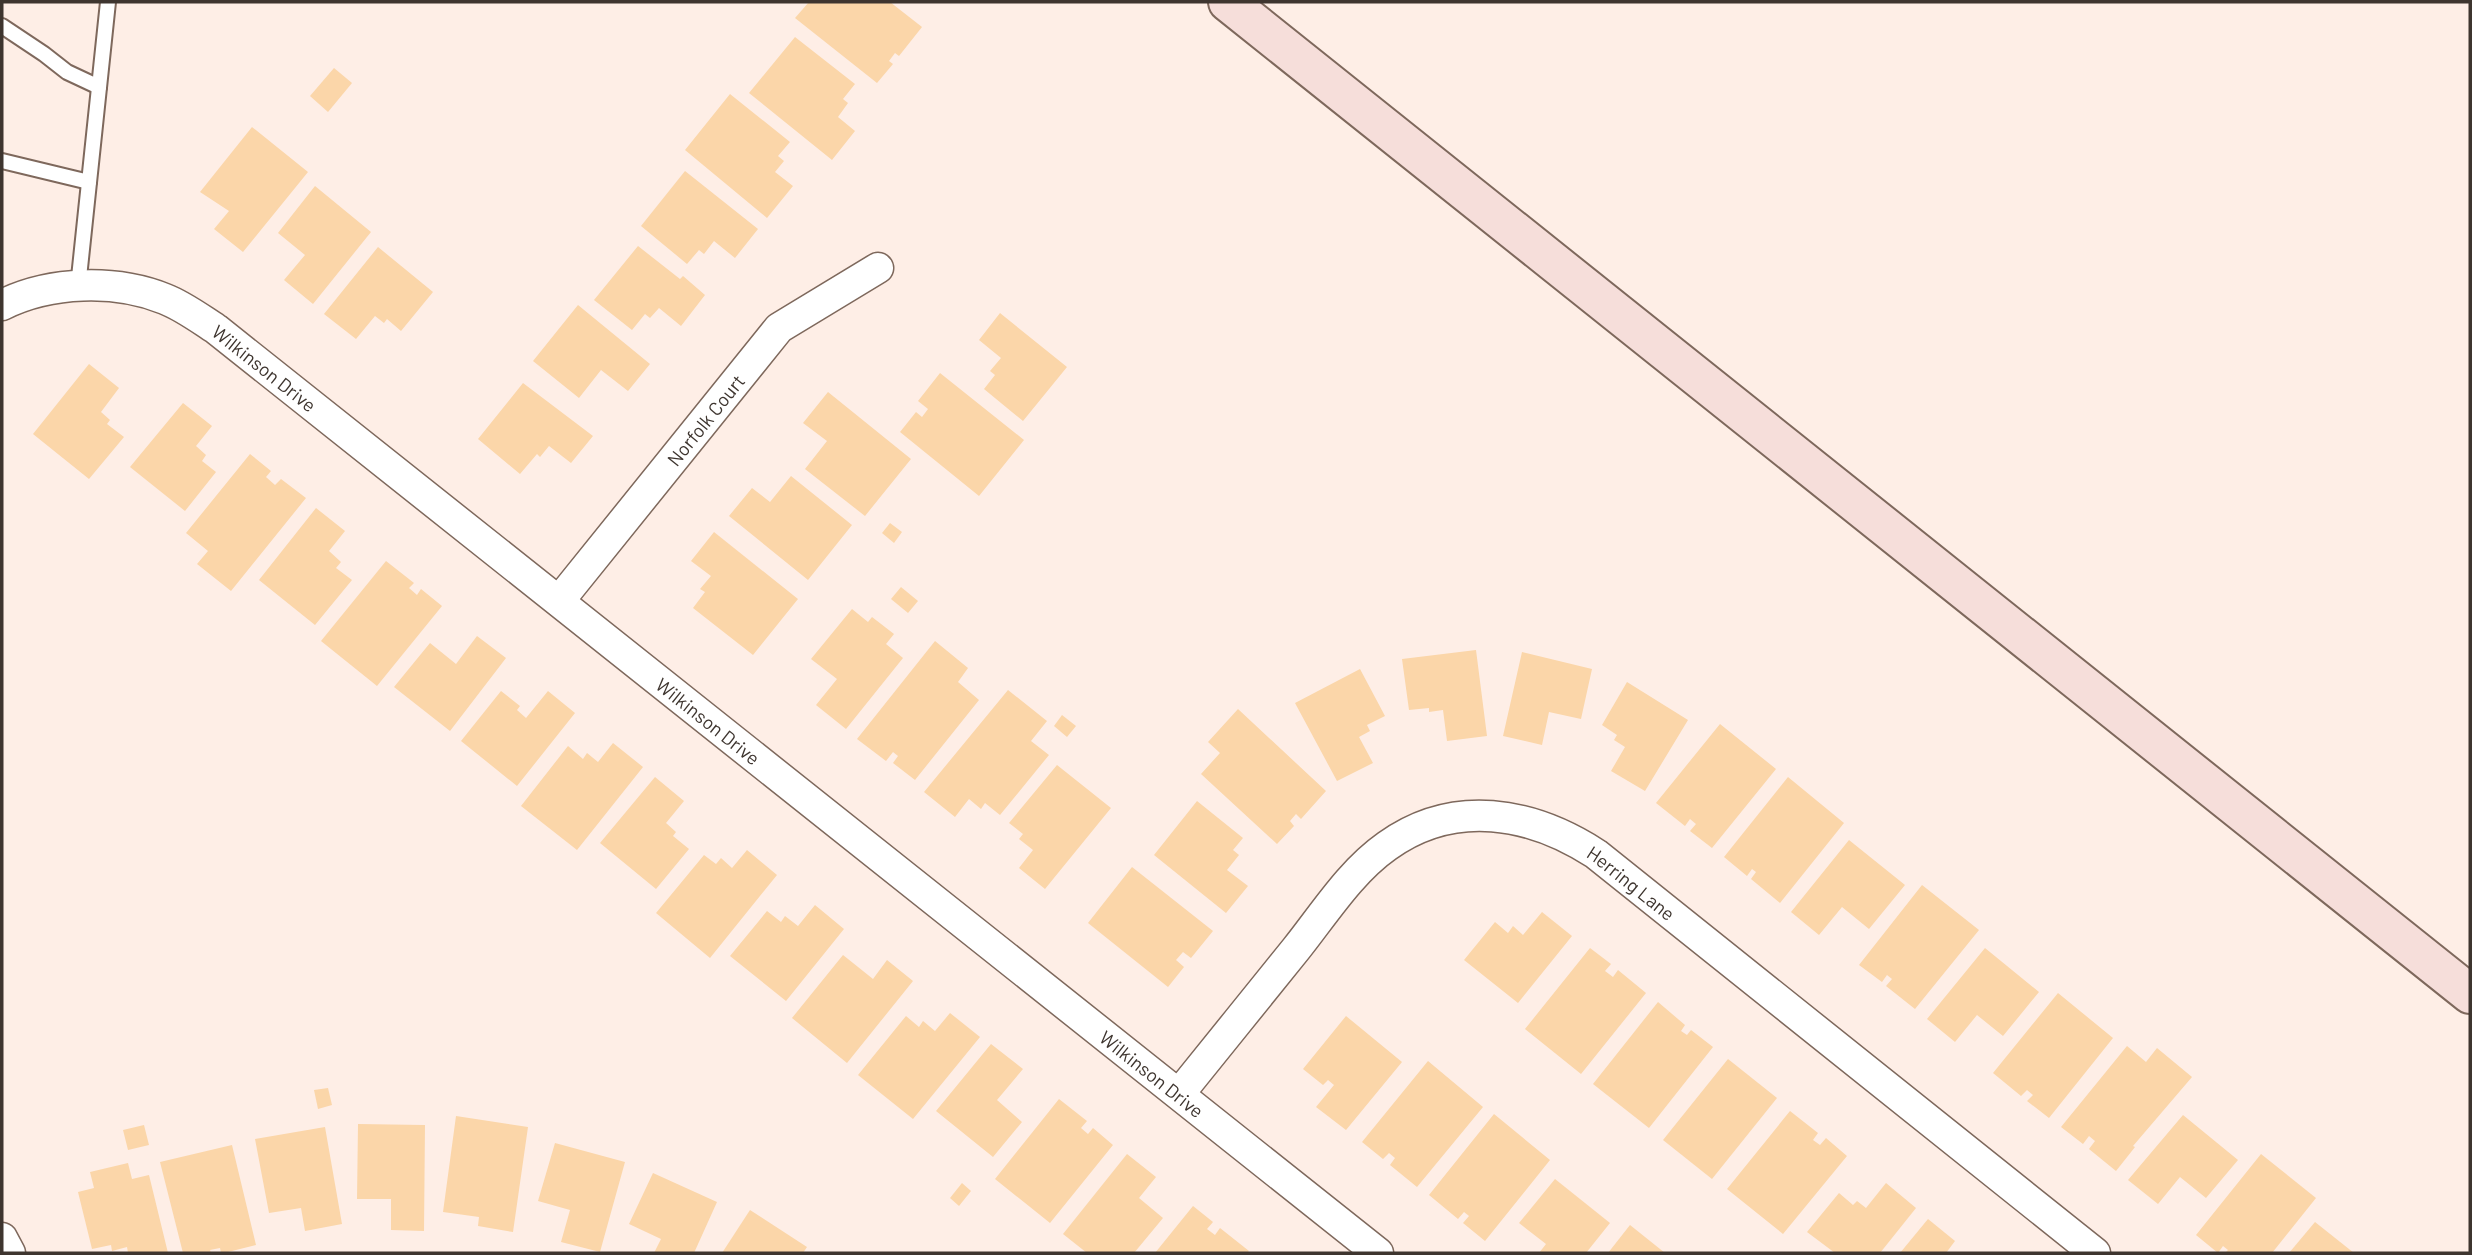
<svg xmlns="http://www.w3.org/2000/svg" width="2472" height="1255" font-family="Barlow,sans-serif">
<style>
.building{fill:#fbd6a9}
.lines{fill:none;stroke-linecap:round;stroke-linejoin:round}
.lane-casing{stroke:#7e685c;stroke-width:18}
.street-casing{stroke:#7e685c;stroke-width:33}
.secondary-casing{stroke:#7e685c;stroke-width:42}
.lane{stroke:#fff;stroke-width:14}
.street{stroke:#fff;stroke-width:30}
.secondary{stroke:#f6deda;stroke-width:38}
.labels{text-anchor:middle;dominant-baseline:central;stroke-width:5;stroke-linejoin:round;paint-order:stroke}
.street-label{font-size:19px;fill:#3e352f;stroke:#fff}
</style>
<rect width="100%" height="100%" fill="#feeee6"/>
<g class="building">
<polygon points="809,2 890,2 922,27 899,56 895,53 889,61 893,64 877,83 795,18"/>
<polygon points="795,37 855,84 843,99 848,103 838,117 855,131 832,160 749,93"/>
<polygon points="334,68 352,83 328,112 310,96"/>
<polygon points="730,94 790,142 778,156 784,161 775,172 793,186 767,218 685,150"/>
<polygon points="252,127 308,172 243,252 214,229 229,211 200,192"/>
<polygon points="685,171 758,229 735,258 714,241 704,254 699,250 687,264 641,226"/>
<polygon points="315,186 371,232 313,304 284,280 305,255 278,233"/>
<polygon points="638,246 680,279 683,276 705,295 681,326 659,308 650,318 645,314 632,330 594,300"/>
<polygon points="378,247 433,292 401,331 387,319 384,323 375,316 356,339 324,314"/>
<polygon points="578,305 650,364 628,391 601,370 579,398 533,361"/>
<polygon points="1000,313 1067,367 1023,421 984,389 995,375 990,371 1001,358 979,340"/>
<polygon points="89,364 119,388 101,412 110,420 107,424 124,437 89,479 33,434"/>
<polygon points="940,373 1024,440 979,496 900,432 916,412 922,417 928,409 918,401"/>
<polygon points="523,383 593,436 571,463 549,446 540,457 537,454 520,474 478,439"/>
<polygon points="828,392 911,459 865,516 805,469 827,441 803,423"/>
<polygon points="183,403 212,426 196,446 206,455 202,461 216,472 185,511 130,467"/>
<polygon points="250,454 271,471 266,477 275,485 281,479 306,498 231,591 197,564 208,551 186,533"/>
<polygon points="791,476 852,525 808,580 729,516 752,488 770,502"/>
<polygon points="316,508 345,531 329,551 341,562 336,568 352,580 315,625 259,580"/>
<polygon points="890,523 902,532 894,543 882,533"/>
<polygon points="714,532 798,599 753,655 693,608 705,592 700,589 711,576 691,561"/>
<polygon points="386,561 414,583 409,588 417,595 421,589 442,606 377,686 321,641"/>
<polygon points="901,587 918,601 908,613 891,599"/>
<polygon points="852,609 868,622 872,617 894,634 886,644 903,658 846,729 816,705 837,679 811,659"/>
<polygon points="477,636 506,658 450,731 394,687 430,643 456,664"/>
<polygon points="935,641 968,668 958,682 979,700 915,780 893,763 898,756 893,752 886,761 857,739"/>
<polygon points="1476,650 1487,736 1447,741 1443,710 1429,712 1429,708 1409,710 1402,659"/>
<polygon points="1522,652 1592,669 1581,719 1549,712 1542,745 1503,736"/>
<polygon points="1360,669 1385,716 1367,725 1370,731 1359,737 1373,763 1337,781 1295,703"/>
<polygon points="1627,682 1688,720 1645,791 1611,771 1625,747 1614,740 1617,735 1602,725"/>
<polygon points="1008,690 1047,721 1031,741 1049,755 1000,815 985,803 981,809 969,799 955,817 924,792"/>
<polygon points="501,691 520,706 517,710 526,718 548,691 575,713 517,786 461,741"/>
<polygon points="1238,709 1326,791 1301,819 1296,814 1290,821 1294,826 1277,844 1201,774 1220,753 1208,742"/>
<polygon points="1062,715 1076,726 1067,737 1054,726"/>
<polygon points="1720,724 1776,769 1712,848 1690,831 1696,824 1690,819 1685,826 1656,803"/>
<polygon points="613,743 643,767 577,850 521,806 568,746 583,759 587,753 598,762"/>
<polygon points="1057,765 1111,808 1045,889 1019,868 1033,850 1019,839 1023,834 1009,823"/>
<polygon points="655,777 684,801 666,823 676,832 673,836 689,849 656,889 600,843"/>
<polygon points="1788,777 1844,823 1780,903 1751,879 1756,872 1752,869 1747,876 1724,857"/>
<polygon points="1197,801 1243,838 1233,850 1239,855 1227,870 1248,886 1226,913 1154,855"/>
<polygon points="1849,840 1905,885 1869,929 1842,907 1819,935 1791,912"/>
<polygon points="747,850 777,875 710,958 656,913 704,855 716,864 721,858 732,868"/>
<polygon points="1132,867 1213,931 1191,958 1183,952 1176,960 1184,967 1168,987 1088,923"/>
<polygon points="1922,885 1979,930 1915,1009 1886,986 1892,979 1887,975 1882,982 1859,965"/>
<polygon points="815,905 844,929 786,1001 730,956 767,911 781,922 785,916 798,926"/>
<polygon points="1542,912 1572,936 1518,1003 1464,960 1495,922 1508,933 1513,926 1523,935"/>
<polygon points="1590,948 1611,964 1605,971 1613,977 1618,970 1646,993 1581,1074 1525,1029"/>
<polygon points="1985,948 2039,992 2003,1036 1977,1015 1955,1042 1927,1019"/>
<polygon points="843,955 873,979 887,960 913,981 847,1063 792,1018"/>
<polygon points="2058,993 2113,1038 2049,1118 2027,1101 2033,1095 2027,1090 2021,1096 1993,1073"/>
<polygon points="1658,1002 1685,1025 1681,1031 1687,1035 1691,1030 1713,1047 1649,1128 1593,1084"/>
<polygon points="950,1013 980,1037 913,1119 858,1075 906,1016 919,1027 923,1021 935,1031"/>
<polygon points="1346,1016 1402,1062 1346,1130 1316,1107 1334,1085 1328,1080 1323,1085 1303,1069"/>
<polygon points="991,1044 1023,1069 997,1100 1022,1122 993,1157 936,1111"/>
<polygon points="2127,1046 2146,1062 2157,1048 2192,1077 2133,1146 2135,1147 2116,1171 2089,1149 2095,1141 2089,1136 2083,1144 2061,1127"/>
<polygon points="1728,1059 1777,1098 1712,1179 1663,1140"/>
<polygon points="1428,1061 1483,1107 1417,1187 1390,1165 1395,1158 1389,1153 1383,1159 1362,1142"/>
<polygon points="328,1088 332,1105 318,1109 314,1090"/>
<polygon points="1059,1099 1087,1121 1081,1128 1088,1134 1093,1128 1113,1145 1050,1223 995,1179"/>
<polygon points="1790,1111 1818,1133 1813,1140 1820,1145 1826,1138 1847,1156 1783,1234 1727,1189"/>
<polygon points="1494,1114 1550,1160 1485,1241 1463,1223 1469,1216 1464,1212 1458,1219 1429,1195"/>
<polygon points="2183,1115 2238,1160 2206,1198 2180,1177 2158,1204 2128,1180"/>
<polygon points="456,1116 528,1127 513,1232 478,1226 479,1217 443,1212"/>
<polygon points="358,1124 425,1125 424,1231 391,1230 391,1199 357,1199"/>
<polygon points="144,1125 149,1145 128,1150 123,1130"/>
<polygon points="325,1127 342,1224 305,1231 301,1208 269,1213 255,1139"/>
<polygon points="555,1143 625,1162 600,1252 561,1242 570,1210 538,1201"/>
<polygon points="232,1145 256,1245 224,1253 221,1253 220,1248 210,1250 211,1253 183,1253 160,1162"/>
<polygon points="1127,1154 1156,1177 1139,1198 1163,1218 1134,1253 1087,1253 1063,1234"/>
<polygon points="2261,1154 2316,1198 2272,1253 2225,1253 2228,1250 2223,1246 2218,1253 2196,1235"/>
<polygon points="128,1163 132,1179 149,1175 168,1253 128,1253 127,1247 112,1251 111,1245 92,1249 78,1192 94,1188 90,1172"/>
<polygon points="653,1173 717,1202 694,1253 654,1253 661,1239 629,1224"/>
<polygon points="1555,1179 1610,1223 1586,1253 1539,1253 1546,1244 1519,1223"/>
<polygon points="962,1183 971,1191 959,1206 950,1198"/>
<polygon points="1886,1183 1916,1208 1880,1253 1835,1253 1807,1232 1839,1193 1853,1205 1857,1201 1866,1208"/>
<polygon points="1193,1206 1213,1222 1207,1229 1215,1235 1220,1228 1249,1251 1247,1253 1155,1253"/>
<polygon points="750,1210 807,1247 803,1253 722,1253"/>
<polygon points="1928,1219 1955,1241 1946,1253 1900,1253"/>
<polygon points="2315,1222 2354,1253 2289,1253"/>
<polygon points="1630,1225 1665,1253 1608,1253"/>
</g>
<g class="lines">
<g class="lane-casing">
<g id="lane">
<polyline points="2,26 44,54 67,72 99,87"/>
<polyline points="2,161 89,182"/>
<polyline points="78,287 108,2"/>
</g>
</g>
<g class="street-casing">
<g id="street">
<path id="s1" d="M 2,305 C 50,281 115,279 165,299 C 183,306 199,318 216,329 L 1378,1253"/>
<path id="s2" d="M 559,601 L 779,328 L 878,268"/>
<path id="s3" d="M 1179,1094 C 1218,1046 1257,997 1296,949 C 1324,914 1350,872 1387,846 C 1454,798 1531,812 1596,854 L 2095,1253"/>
<polyline points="2,1238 10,1253"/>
</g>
</g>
<g class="secondary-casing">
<polyline id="secondary" points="1228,2 2470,994"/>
</g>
<use href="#lane" class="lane"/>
<use href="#street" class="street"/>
<use href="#secondary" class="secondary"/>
</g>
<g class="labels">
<g class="street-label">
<text stroke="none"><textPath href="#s1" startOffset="289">Wilkinson Drive</textPath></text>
<text stroke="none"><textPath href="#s2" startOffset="233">Norfolk Court</textPath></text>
<text stroke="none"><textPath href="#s1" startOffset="856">Wilkinson Drive</textPath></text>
<text stroke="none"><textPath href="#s3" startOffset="593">Herring Lane</textPath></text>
<text stroke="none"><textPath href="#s1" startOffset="1423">Wilkinson Drive</textPath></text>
</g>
</g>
<rect width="2472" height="1255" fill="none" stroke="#3e352f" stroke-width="7"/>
</svg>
